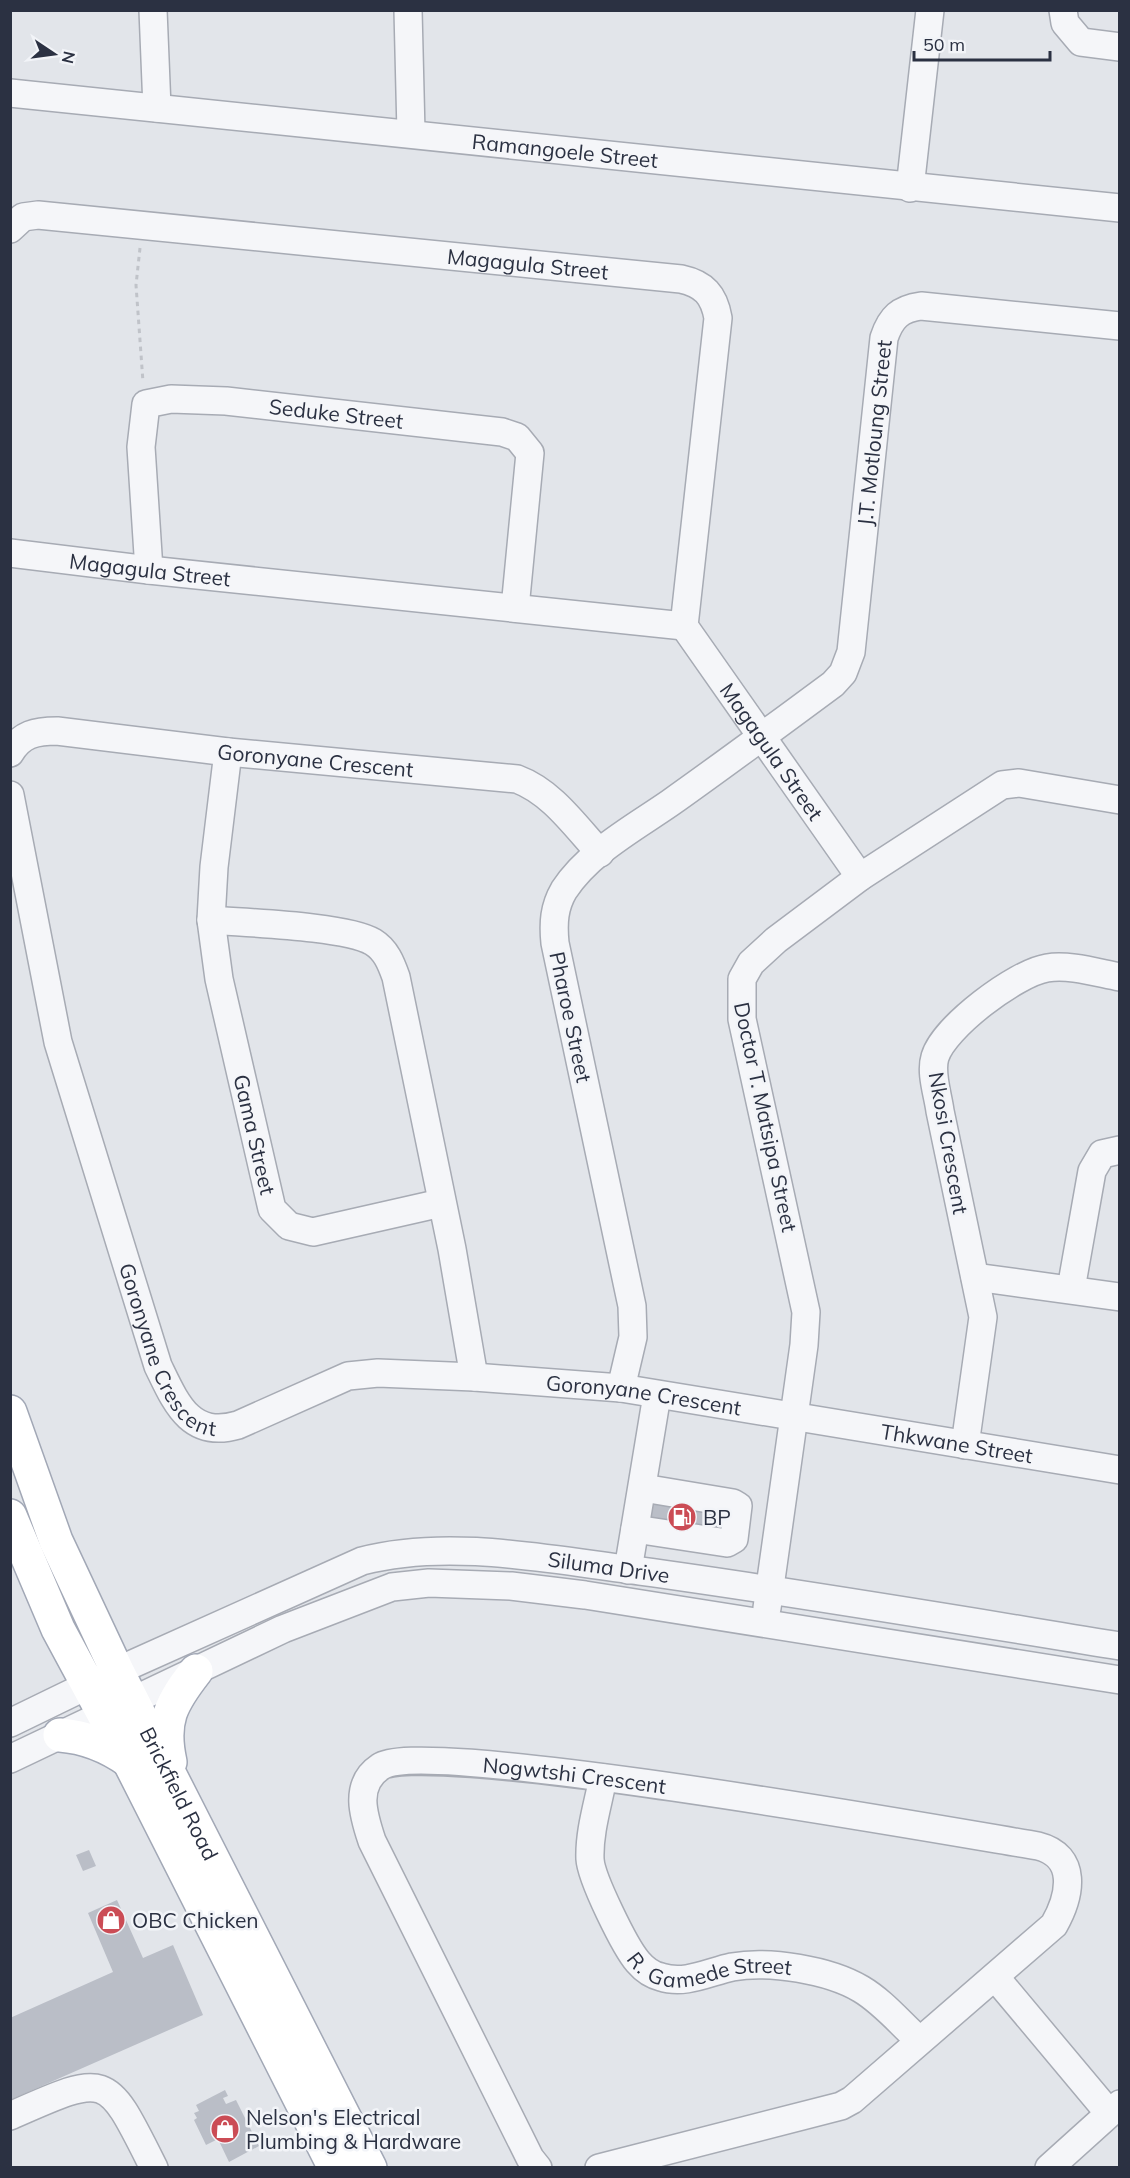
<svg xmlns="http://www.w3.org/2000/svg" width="1130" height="2178" font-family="Mulish,sans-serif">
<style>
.building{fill:#babec7}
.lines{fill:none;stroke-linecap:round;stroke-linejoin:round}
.minor-casing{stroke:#a7abb4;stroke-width:30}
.major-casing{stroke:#a2a8b6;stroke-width:36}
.path{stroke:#c0c3c9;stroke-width:3;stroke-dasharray:4.5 4.5;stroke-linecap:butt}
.minor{stroke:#f5f6f9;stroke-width:27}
.major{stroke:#fff;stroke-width:33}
.labels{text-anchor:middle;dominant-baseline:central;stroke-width:5;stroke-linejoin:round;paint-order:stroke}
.street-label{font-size:21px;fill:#2b3142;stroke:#f2f4f8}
.poi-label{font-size:21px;fill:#2b3142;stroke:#f2f4f8;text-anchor:start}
</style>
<rect width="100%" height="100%" fill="#e2e5ea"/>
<g class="building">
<polygon points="646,1498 721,1510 717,1536 641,1524"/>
<polygon points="89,1850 96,1866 83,1871 76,1855"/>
<polygon points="117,1900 143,1958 173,1945 203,2015 10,2100 10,2018 113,1972 88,1913"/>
<polygon points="225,2090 228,2096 223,2098 226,2104 236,2100 259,2146 229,2162 218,2139 206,2145 194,2120 197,2118 194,2113 199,2111 196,2105"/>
</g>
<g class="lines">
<g class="minor-casing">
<g id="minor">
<polyline points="153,10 157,108"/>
<polyline points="408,10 411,133"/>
<polyline points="1063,10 1065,23 1081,42 1120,47"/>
<path id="s1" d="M 10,93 L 1120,208"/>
<polyline points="910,188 930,10"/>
<path id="s2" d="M 10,229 L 23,217 L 38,215 L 681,279 C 704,284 714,295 718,318 L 684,626 L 860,877"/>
<path id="s3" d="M 10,553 L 149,570 L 684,626"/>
<path id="s4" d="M 149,570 L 141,447 L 146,404 L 171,399 L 226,401 L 502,432 L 517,437 L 530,453 L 515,608"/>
<path id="s5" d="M 228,752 L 214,867 L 211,920 L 219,979 L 272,1209 L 289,1226 L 313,1232 L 441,1203"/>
<path id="s6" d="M 10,753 C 21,734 36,731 57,731 L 228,752 L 517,779 C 552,792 575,826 600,853"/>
<path id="s7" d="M 10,795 L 58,1042 L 158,1366 C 176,1403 190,1439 238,1425 L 348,1376 L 378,1373 L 474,1377 L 621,1388 L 1120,1470"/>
<path d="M 211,920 C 247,923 347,926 373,942 C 386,950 391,963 396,977 L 452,1249 L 474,1377"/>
<polyline points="975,1277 1120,1297"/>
<polyline points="1071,1289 1092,1171 1102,1154 1120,1150"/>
<path id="s8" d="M 621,1388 L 633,1337 L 632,1306 L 555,943 C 553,923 554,907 564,890 C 589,852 634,828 670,803 C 725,764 779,724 833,684 L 843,673 L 851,652 L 884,338 C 891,317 900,309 921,306 L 1120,326"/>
<path d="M 965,1445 L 983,1317 L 940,1111 C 938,1095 930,1073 935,1057 C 944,1027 1016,973 1047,968 C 1069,964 1098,973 1120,977"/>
<polyline points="635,1529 727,1543 734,1539 738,1506 733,1503 643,1488"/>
<polyline points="628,1570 657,1395"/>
<polyline points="767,1608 804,1345 806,1312 742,1019 742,979 751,963 776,940 860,877 1002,785 1019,783 1120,800"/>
<path id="s9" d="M 10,1723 L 117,1671 L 362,1561 C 449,1538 552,1560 640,1571 C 801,1593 960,1620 1120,1646"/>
<polyline points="10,1759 283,1629 392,1587 429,1583 511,1586 585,1595 1120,1680"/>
<path id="s10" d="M 603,1778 C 598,1804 589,1832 590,1859 C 591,1878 625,1947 638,1962 C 644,1969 652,1975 661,1977 C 685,1985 709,1972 732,1967 C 769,1960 829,1970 861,1989 C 883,2002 900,2023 919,2040"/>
<polyline points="996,1978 1109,2113"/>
<path d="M 10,2116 C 109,2072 106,2072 154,2168"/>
<path id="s11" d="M 538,2168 L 530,2158 L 372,1841 C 364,1817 353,1785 380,1767 C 422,1737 953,1832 1038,1846 C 1078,1856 1071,1895 1054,1925 L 852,2100 L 841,2106 L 599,2168"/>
<polyline points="1049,2168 1120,2104"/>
</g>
</g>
<g class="major-casing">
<g id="major">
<path id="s12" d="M 10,1412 L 56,1541 L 117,1671 L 370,2168"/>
<polyline points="10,1516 58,1629 129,1761 335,2168"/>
<path d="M 60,1735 C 86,1737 108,1746 129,1761"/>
<path d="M 170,1762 C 161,1721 171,1703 196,1671"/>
</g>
</g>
<polyline class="path" points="140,248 136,285 143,382"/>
<use href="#minor" class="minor"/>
<use href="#major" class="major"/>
</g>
<defs>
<g id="fuel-disc" transform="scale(1.5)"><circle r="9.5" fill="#cb4c55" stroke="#f2f4f8"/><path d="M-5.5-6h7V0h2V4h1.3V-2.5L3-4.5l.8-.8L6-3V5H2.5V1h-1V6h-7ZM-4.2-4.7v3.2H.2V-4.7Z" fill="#fff"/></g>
<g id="shop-disc" transform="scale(1.5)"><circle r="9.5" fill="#cb4c55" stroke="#f2f4f8"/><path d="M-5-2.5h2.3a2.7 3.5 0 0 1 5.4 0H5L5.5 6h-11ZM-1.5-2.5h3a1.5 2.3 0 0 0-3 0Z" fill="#fff"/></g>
</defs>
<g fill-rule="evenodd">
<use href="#fuel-disc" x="682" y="1517"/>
<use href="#shop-disc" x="111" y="1920"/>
<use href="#shop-disc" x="225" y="2129"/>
</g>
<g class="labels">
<g class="street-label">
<text stroke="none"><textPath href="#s1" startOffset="558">Ramangoele Street</textPath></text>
<text stroke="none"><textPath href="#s2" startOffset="525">Magagula Street</textPath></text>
<text stroke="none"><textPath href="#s4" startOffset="358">Seduke Street</textPath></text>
<text stroke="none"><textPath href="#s8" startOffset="1107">J.T. Motloung Street</textPath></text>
<text stroke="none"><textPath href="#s3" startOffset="141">Magagula Street</textPath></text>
<text stroke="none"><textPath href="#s2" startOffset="1200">Magagula Street</textPath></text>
<text stroke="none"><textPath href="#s6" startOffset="315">Goronyane Crescent</textPath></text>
<text transform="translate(571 1017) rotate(78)">Pharoe Street</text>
<text transform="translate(766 1117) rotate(78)">Doctor T. Matsipa Street</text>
<text stroke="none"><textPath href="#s5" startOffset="388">Gama Street</textPath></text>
<text transform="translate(949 1143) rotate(80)">Nkosi Crescent</text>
<text stroke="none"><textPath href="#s7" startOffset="582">Goronyane Crescent</textPath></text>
<text stroke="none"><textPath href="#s7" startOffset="1120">Goronyane Crescent</textPath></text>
<text stroke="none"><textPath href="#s7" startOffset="1437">Thkwane Street</textPath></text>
<text stroke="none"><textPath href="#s9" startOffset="636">Siluma Drive</textPath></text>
<text stroke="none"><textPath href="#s11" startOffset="644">Nogwtshi Crescent</textPath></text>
<text stroke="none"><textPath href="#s12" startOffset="418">Brickfield Road</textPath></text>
<text stroke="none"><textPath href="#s10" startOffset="272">R. Gamede Street</textPath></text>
</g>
<g class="poi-label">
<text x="703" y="1517">BP</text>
<text x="132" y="1920">OBC Chicken</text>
<text x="246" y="2117">Nelson's Electrical<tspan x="246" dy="24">Plumbing &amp; Hardware</tspan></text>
</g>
</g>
<rect width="1130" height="2178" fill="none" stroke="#2b3142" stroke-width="24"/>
<g transform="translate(54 54) rotate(103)" stroke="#f2f4f8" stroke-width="4.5" paint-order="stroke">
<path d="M0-4.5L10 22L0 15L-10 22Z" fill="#2b3142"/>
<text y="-9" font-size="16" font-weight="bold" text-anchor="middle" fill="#2b3142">N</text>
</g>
<path d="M914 51v9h136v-9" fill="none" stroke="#2b3142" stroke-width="3"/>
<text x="923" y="51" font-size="18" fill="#2b3142" stroke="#f2f4f8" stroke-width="4.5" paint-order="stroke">50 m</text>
</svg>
